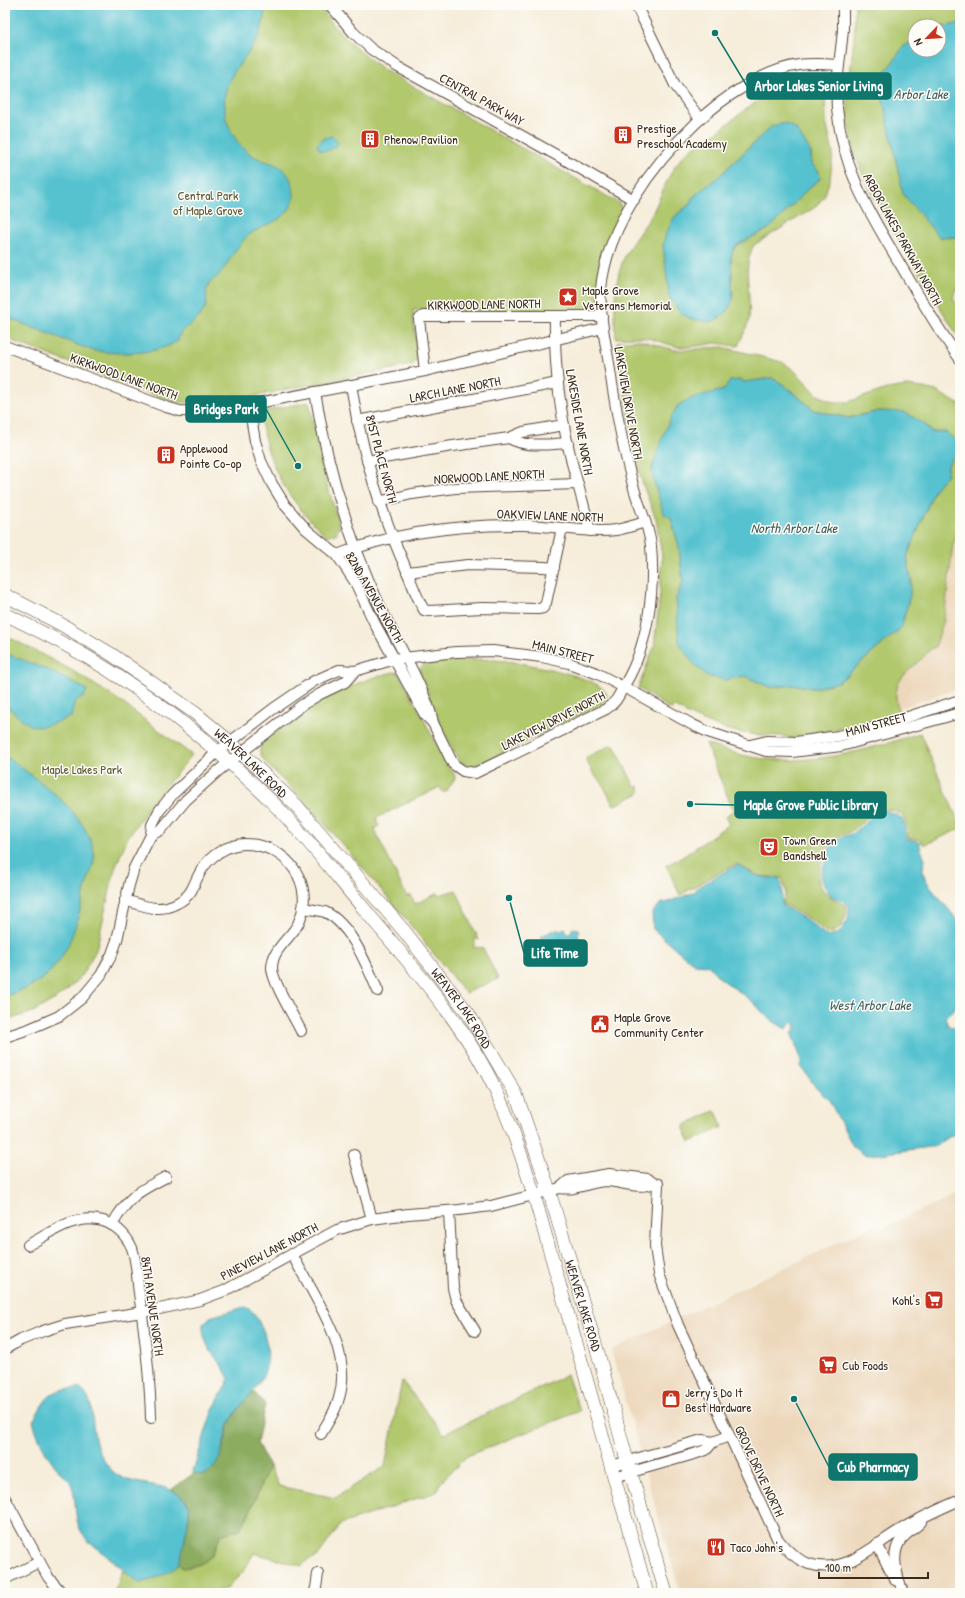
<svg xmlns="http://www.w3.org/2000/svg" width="965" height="1598" font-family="'Patrick Hand',sans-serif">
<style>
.built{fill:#ecd7ba}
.green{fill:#b1c86d;stroke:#767946;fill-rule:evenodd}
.forest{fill:#8cac60;stroke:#646b3f}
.water{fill:#57c2d0;stroke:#497677}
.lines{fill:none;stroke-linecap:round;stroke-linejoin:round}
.minor-casing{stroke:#57473a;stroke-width:12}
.major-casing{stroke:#57473a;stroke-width:14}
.minor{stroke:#fff;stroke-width:10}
.major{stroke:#fff;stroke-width:13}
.labels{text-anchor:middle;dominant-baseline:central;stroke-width:3;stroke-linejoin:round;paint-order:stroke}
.street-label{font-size:13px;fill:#3b2a1e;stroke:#fdfcf7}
.poi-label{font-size:13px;fill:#3b2a1e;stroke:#fdfcf7;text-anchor:start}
.park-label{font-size:13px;fill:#5e5936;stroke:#fdfcf7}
.water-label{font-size:14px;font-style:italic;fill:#455f5c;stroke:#fdfcf7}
.leader{fill:none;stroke:#0f766e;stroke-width:1.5}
.callout-dot{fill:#0f766e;stroke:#fdfcf7;stroke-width:1.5}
.callout{fill:#0f766e;stroke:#0f766e;stroke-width:1.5}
.callout-label{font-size:14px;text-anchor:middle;font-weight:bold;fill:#fff}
</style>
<rect width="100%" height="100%" fill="#fdfcf7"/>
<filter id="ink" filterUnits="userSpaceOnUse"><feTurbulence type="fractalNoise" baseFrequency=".025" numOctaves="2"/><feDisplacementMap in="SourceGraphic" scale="8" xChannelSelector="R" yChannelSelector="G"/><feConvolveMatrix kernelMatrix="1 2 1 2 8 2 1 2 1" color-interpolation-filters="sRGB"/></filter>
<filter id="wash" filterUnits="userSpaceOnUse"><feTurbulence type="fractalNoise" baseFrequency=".012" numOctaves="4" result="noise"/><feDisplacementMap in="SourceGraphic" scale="16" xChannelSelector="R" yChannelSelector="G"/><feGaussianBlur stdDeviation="0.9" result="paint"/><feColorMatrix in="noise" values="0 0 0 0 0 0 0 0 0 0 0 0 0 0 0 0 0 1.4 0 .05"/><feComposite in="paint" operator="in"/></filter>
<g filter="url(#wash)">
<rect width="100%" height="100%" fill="#f6edda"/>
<g class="built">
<polygon points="960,526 960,688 894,710 888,683 913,668 935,647 944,620 954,540"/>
<polygon points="960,1192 960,1593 680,1593 611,1350 875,1225 878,1230"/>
</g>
<g class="green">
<path d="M 5,5 L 319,5 C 336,32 359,51 384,70 L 619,203 L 622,210 L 596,308 L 592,312 L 413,310 L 417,360 L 412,365 C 373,373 333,380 293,388 C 248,397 204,412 159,397 L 5,338 Z"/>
<path d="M 855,5 L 960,5 L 960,24 L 939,27 L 915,26 L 915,40 L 904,46 L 939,237 L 960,237 L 960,290 L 956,289 L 953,299 L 960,306 L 960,340 L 880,209 C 861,176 845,136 848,96 C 850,66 856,36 855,5 Z"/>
<path d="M 795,87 L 825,88 L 826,122 L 833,153 L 830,180 L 827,188 L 824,197 L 814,208 L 754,245 C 741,269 752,291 749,318 C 748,327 742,337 738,346 L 716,343 L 690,347 L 678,347 L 648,338 L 636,337 L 616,338 C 614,310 613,279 627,252 C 634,238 646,226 653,212 C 664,190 668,172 685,154 C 697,143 712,137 725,126 C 749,107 763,93 795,87 ZM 772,126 L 811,152 L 811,163 L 819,172 L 820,179 L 809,188 L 770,228 L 737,245 L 733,250 L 731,257 L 733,300 L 675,216 L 690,204 L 701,190 L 717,178 Z"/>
<path d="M 639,340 L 675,350 L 691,350 L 705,348 L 723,347 L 782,362 L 794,370 L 818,395 L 833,402 L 848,402 L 887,389 L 907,386 L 923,388 L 936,391 L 960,405 L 960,526 L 953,544 L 944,620 L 935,647 L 930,650 C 909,674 888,677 899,713 L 893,718 L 806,735 C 801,738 793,740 788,738 C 786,737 784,736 782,736 C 738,735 714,729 675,707 L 670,709 L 638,688 L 654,647 L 660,594 L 662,556 L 656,519 L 643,485 L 635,457 L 617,342 ZM 772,378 L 784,385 L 814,410 L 848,418 L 880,411 L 925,424 L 931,432 L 946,433 L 957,451 L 948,465 L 947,474 L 934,490 L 907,557 L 911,580 L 910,595 L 901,628 L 840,681 L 829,685 L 813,688 L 797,685 L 769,687 L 745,676 L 724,680 L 676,598 L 683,582 L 679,547 L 655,460 L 672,416 L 678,405 L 692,399 L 724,390 L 738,380 L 745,382 Z"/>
<path d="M 309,402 L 324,474 L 340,528 L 337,529 L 337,533 L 333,535 L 331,533 L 328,537 C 288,502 266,465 260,412 Z"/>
<polygon points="5,635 73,671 117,699 192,755 153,801 128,837 115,868 96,950 83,973 73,985 57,998 33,1012 5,1021"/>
<path d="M 454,660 C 472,659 489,659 506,661 C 518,662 633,681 601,704 L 479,765 L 467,765 L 461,762 L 456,756 L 440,724 L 420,673 L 420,668 L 423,665 L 427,663 Z"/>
<path d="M 394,672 L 398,673 C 416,701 429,731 444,760 C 447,767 455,771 455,778 L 446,792 L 443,792 L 440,787 L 376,818 L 379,826 L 374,829 L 407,897 L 411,895 L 415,904 L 438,893 L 439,895 L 456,890 L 479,940 L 478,940 L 475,937 L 475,942 L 473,947 L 483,948 L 498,979 L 465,993 C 412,926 357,859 299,796 C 291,787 262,763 260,753 C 259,748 262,744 266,740 C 305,709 345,683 394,672 Z"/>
<path d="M 920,733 L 960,825 L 960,829 L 924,845 L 921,840 L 908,838 C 907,825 906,813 891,810 C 885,809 878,810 873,813 C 867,817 862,823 857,827 C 849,834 842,834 835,838 C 825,846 815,873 820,885 C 826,897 836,899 846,906 C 848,917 841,930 830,934 L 826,932 L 811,920 L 783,904 L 786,892 L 782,878 L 758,876 L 737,864 L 727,868 L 680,895 L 666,865 L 681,858 L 729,824 L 725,817 L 733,810 L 706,744 C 721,749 736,754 751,757 C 809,767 865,751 920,733 Z"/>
<polygon points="611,745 615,747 635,787 639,786 640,793 615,805 613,804 602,783 594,775 586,760 587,757"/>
<polygon points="714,1111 716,1112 723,1127 690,1142 683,1126"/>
<path d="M 567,1375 L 580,1411 L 467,1456 L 441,1482 L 436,1492 L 341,1524 L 317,1557 L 308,1560 L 302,1566 L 254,1553 L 243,1572 L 226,1589 L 200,1593 L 114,1593 L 123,1570 C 141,1588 160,1578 178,1564 L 183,1568 C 208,1564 213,1559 220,1535 L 240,1529 L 248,1516 L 269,1466 L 279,1486 L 335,1498 L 385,1466 L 402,1381 L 444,1434 Z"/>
</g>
<path class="forest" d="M 253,1391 L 265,1404 L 257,1443 L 269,1466 L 248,1516 L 240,1529 L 220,1535 C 213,1559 207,1564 183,1568 L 178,1564 C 182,1553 192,1516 188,1505 C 186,1498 177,1494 171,1490 L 194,1473 L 201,1475 L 216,1462 L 224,1446 L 229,1424 L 244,1400 Z"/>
<g class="water">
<path d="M 5,5 L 265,5 C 265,15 263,25 259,35 C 248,60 221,76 225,107 C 225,112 225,119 228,124 C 232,135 240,147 249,153 C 266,166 283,159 292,183 C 294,191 295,196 292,204 C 285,222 263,224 249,235 C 236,246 230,261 220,274 C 217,278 211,280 209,284 C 204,292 209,302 204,310 C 201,314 198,319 194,322 C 186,329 180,328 178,341 C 155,355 117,355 91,350 L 5,317 Z"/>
<polygon points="960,24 960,237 939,237 903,194 879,81 904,46 915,40 915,50 939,50 939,27"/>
<polygon points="785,123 796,129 811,152 811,163 819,172 820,179 809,188 770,228 737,245 733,250 731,257 733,300 727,312 716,320 710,322 691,319 680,313 669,297 663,245 666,233 675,216 690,204 692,198 701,190 717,178 772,126"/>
<path d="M 333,136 L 337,140 L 338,144 C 332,150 328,152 320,150 L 317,146 C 320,139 325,137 333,136 Z"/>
<path d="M 772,378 L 784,385 L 814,410 L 848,418 L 880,411 L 904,412 L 925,424 L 931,432 L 946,432 L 957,442 L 957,451 L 948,465 L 947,474 L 934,490 L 907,557 L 911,580 L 910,595 L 901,628 L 840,681 L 829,685 L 813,688 L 797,685 L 769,687 L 745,676 L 724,680 L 707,676 L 692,662 L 679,642 L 676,598 L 683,582 L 679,547 L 671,518 L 663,513 C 661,503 652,480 652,471 C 652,462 671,412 678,406 C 687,397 712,393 724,390 L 730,381 L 738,380 L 745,382 Z"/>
<path d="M 5,653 L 48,670 L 87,690 L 84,697 L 75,701 L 71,717 C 37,729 37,734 9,708 L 5,707 Z"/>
<path d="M 5,756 C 34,777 74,803 89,837 C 99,858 92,866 86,886 C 77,923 69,964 33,985 C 24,990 14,993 5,996 Z"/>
<path d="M 886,811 C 897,815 905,816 905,830 C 905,834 905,836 906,839 L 920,842 C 919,848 923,853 925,859 C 925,863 922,867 923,871 C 925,887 951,908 959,924 C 963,932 961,998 956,1006 C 954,1011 949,1014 945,1017 L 948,1026 L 960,1028 L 960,1077 L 958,1085 L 960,1096 L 960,1134 L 949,1137 L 936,1146 L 880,1154 L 865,1155 L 854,1148 L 829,1100 L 816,1088 L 801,1066 L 800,1056 L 792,1035 L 796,1025 L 792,1022 L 786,1029 L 769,1019 L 753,1002 L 720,978 L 708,965 L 695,964 L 690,961 L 653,929 L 652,913 L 661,903 L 665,903 L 695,892 L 697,888 L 729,869 L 739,865 C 752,875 762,879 779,878 C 785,889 780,895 783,906 L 807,920 L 828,937 L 839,933 L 848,920 L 849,908 L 845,902 L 831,896 L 824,886 L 821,873 L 830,848 L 837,839 L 854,833 L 874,815 Z"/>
<path d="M 565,928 L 568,935 L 570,934 L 572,929 L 574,928 L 578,929 C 580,937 577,946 569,949 L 562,946 L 555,958 L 547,950 L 541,936 L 557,929 L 558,931 Z"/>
<path d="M 245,1307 C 255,1310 257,1319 262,1328 C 265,1333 265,1339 267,1345 C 273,1382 245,1394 230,1422 C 223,1437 224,1455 213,1468 C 207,1475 201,1476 194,1473 L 193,1471 L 212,1412 L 229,1379 C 220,1358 202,1349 203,1324 L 210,1317 Z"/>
<path d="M 79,1388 C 95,1400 91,1415 94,1432 C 95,1444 100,1455 107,1465 C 126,1492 163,1476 185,1500 C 188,1503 189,1507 189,1511 C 189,1519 182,1558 178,1564 C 172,1573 150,1581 140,1583 C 131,1578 125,1571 117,1564 C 100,1549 83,1544 77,1520 C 75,1511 75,1488 70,1482 C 68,1478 63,1475 59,1471 C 47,1456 38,1440 33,1421 C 47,1397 49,1389 79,1388 Z"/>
</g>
</g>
<g filter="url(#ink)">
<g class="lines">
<g class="minor-casing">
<g id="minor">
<polyline points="330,5 353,32 371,49 398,67 567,161 634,200"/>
<polyline points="636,5 675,85 700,119"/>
<path d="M 843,5 C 843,13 843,21 843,29 C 841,56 835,82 837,108 C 843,173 871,215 903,269 C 921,300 939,331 960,359"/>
<path d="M 555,317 C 554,365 560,413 571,459 C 577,483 585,507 590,531"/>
<polyline points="5,346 166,407 180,411 211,412 425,371 603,328"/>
<polyline points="425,371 419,319 423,316 602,316"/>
<path d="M 351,385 C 361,450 380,511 407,571 C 412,584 417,598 424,610 L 429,611 L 482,608 L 538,609 L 543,608 L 546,603 L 562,528"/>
<path d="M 249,405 L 255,441 L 261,461 L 272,484 L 285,505 L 306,529 L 337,555 L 355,582 L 375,624 L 425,715 L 433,723 C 431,710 426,700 421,689 C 408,659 391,631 378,602 C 347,534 327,465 315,392"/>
<polyline points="357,421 558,383"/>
<path d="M 564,425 L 523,432 L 509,438 C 526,448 548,444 568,443"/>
<polyline points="367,461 446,447 509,438"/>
<polyline points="378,502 412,494 455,488 578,484"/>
<path d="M 337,555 C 394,532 458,525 519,525 C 551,524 584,534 616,530 C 626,528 636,525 645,522"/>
<polyline points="407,572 468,565 544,567 554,568"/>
<path d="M 433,723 L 453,764 L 463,771 L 475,773 L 606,709 C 618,701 618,696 625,684 C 648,646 655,590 651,546 C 649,525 638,505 633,485 C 622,445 615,405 609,364 C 605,340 599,313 601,289 C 607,226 652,165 696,123 C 722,98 764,70 799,65 C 812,63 825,64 839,65"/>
<polyline points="750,745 767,741 796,742 838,736 874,728 960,700"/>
<polyline points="151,835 161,830 186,800 218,771 302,705 320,694 345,682 355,671"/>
<path d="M 125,900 C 135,903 145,907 155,908 C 168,909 184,902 191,891 C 195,884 197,877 201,871 C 209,856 228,844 245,844 C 287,844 317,885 298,924 C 290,939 272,949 272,968 C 272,981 294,1017 301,1031"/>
<path d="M 303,908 C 310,909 318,910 325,912 C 351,924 367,966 378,991"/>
<polyline points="5,1037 29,1029 59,1016 82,998 101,975 112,954 117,940 129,885 134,868 151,835 152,825 159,811 173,794 217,752 273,709 314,681 339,670 355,671 395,659 456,652 493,651 542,657 569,663 596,673 635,693 693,725 708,732 766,751 792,752 841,746 960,713"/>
<polyline points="354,1155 372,1219"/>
<path d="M 560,1188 L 568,1181 L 609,1174 L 648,1179 L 653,1183 L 658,1184 L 655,1246 L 659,1274 L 678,1325 L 777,1538 C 786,1550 795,1559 809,1564 C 845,1575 871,1547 900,1530 C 919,1518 940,1509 960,1500"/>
<polyline points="449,1211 453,1288 456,1300 475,1331"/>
<path d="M 112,1225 C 129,1196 137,1192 166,1177"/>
<path d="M 28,1245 C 49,1234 73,1215 98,1220 C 113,1222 126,1234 132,1248 C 137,1262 137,1279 139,1293 C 145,1335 150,1376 151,1418"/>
<path d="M 292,1254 C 313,1295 354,1350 339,1398 C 336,1411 328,1422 321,1434"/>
<path d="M 5,1349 L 21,1340 L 43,1331 L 65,1324 L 155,1310 L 200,1300 L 224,1291 L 337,1230 L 372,1219 L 408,1214 L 459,1210 L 491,1206 L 560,1188 C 578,1191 590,1181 607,1181 C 622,1182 640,1190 653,1183"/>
<polyline points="611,1466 702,1440 713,1442"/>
<polyline points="614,1477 694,1454 706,1450 713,1442 729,1436"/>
<polyline points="5,1498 48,1577 62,1593"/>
<polyline points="877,1544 895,1580"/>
<polyline points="5,1579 39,1562"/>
<polyline points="314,1593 316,1588 318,1574"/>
<path d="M 903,1593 C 898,1577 890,1557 900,1541 C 905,1534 915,1528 921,1522"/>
</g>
</g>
<g class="major-casing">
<g id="major">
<path id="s1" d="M 5,595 L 59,623 L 111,654 L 195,713 L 230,742 L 297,806 L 405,932 L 468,1013 L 516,1094 L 546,1181 L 598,1353 L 625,1453 L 666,1593"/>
<path d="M 5,614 C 25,624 46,634 66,645 C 141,686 211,742 272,802 C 305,835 334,873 364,909 C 414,969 469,1028 500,1100 C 514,1131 524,1163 534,1195 L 647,1593"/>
</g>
</g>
<use href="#minor" class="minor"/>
<use href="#major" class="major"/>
</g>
</g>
<defs>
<g id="building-square" transform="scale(1)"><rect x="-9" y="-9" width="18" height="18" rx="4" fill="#c8321e" stroke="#fdfcf7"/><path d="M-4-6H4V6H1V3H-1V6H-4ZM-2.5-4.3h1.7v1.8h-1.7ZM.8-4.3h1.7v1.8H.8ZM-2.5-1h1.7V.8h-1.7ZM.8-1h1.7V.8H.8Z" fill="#fff"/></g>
<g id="sight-square" transform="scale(1)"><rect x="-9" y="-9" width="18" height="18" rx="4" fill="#c8321e" stroke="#fdfcf7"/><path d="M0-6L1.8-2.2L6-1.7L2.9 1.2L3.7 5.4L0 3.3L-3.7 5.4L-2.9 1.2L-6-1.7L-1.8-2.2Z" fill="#fff"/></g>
<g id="theatre-square" transform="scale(1)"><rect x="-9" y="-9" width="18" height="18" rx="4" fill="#c8321e" stroke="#fdfcf7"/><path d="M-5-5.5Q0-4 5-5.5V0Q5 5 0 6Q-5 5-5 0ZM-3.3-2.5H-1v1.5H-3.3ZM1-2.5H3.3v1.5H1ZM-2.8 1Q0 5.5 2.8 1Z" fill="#fff"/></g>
<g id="civic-square" transform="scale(1)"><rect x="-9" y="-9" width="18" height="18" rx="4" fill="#c8321e" stroke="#fdfcf7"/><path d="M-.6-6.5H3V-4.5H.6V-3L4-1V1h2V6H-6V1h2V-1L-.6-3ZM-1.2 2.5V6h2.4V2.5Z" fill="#fff"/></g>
<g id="supermarket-square" transform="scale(1)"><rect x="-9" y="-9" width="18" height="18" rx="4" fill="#c8321e" stroke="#fdfcf7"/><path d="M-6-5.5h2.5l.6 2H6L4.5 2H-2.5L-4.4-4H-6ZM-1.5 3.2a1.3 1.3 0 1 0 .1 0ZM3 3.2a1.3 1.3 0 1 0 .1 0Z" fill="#fff"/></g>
<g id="shop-square" transform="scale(1)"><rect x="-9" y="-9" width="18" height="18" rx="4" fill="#c8321e" stroke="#fdfcf7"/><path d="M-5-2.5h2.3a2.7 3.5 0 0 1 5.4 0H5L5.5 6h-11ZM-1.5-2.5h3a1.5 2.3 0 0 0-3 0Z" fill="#fff"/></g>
<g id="restaurant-square" transform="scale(1)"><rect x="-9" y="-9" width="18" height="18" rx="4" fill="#c8321e" stroke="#fdfcf7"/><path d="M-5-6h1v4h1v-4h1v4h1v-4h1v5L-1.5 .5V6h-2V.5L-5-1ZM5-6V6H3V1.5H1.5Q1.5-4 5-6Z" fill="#fff"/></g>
</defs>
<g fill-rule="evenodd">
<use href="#building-square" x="623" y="135"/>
<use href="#building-square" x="370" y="139"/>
<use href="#sight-square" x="568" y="297"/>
<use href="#building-square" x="166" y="455"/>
<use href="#theatre-square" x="769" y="847"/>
<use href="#civic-square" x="600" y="1024"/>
<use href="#supermarket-square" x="934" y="1300"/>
<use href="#supermarket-square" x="828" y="1365"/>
<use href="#shop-square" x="671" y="1399"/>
<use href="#restaurant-square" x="716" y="1547"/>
</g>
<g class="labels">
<g class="street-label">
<text transform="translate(482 99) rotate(29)">CENTRAL PARK WAY</text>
<text transform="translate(903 239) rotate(61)">ARBOR LAKES PARKWAY NORTH</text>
<text transform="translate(484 304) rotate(-1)">KIRKWOOD LANE NORTH</text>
<text transform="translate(124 376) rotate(20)">KIRKWOOD LANE NORTH</text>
<text transform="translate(455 389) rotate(-11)">LARCH LANE NORTH</text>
<text transform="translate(629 403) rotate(80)">LAKEVIEW DRIVE NORTH</text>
<text transform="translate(580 422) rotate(80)">LAKESIDE LANE NORTH</text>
<text transform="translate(382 459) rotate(75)">81ST PLACE NORTH</text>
<text transform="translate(489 476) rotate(-3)">NORWOOD LANE NORTH</text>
<text transform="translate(550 515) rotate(2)">OAKVIEW LANE NORTH</text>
<text transform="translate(375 597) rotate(60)">82ND AVENUE NORTH</text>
<text transform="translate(563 651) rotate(14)">MAIN STREET</text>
<text transform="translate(553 720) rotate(-27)">LAKEVIEW DRIVE NORTH</text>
<text transform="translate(876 724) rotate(-15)">MAIN STREET</text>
<text stroke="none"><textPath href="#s1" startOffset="299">WEAVER LAKE ROAD</textPath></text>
<text stroke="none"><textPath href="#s1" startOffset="623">WEAVER LAKE ROAD</textPath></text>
<text transform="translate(269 1251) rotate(-28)">PINEVIEW LANE NORTH</text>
<text stroke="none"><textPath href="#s1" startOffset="947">WEAVER LAKE ROAD</textPath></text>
<text transform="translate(153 1306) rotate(82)">84TH AVENUE NORTH</text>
<text transform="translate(760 1471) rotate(65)">GROVE DRIVE NORTH</text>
</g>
<g class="poi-label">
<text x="637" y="128">Prestige<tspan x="637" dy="15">Preschool Academy</tspan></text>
<text x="384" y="139">Phenow Pavilion</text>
<text x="582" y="290">Maple Grove<tspan x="582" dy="15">Veterans Memorial</tspan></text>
<text x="180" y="448">Applewood<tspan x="180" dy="15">Pointe Co-op</tspan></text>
<text x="783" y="840">Town Green<tspan x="783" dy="15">Bandshell</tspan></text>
<text x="614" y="1017">Maple Grove<tspan x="614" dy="15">Community Center</tspan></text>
<text x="920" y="1300" text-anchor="end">Kohl's</text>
<text x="842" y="1365">Cub Foods</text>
<text x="685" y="1392">Jerry's Do It<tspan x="685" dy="15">Best Hardware</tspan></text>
<text x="730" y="1547">Taco John's</text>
</g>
<g class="park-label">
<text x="208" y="195">Central Park<tspan x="208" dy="15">of Maple Grove</tspan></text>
<text x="82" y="769">Maple Lakes Park</text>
</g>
<g class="water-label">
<text x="921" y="93">Arbor Lake</text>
<text x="794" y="527">North Arbor Lake</text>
<text x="870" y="1004">West Arbor Lake</text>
</g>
</g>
<path class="leader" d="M715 33L747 86M298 466L266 409M690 804L735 805M509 898L524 953M794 1399L829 1467"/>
<g class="callout-dot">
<circle cx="715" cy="33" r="4"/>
<circle cx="298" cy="466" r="4"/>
<circle cx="690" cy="804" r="4"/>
<circle cx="509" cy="898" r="4"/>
<circle cx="794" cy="1399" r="4"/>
</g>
<g class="callout">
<rect x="747" y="73" width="144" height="26" rx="4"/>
<rect x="186" y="396" width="80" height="26" rx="4"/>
<rect x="735" y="792" width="151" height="26" rx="4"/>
<rect x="524" y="940" width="63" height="26" rx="4"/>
<rect x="829" y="1454" width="88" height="26" rx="4"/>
</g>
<g class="callout-label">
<text x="819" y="91">Arbor Lakes Senior Living</text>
<text x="226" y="414">Bridges Park</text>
<text x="811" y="810">Maple Grove Public Library</text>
<text x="555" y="958">Life Time</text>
<text x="873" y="1472">Cub Pharmacy</text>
</g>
<rect width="965" height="1598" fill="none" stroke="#fdfcf7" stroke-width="20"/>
<g transform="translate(927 38) rotate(245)"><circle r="19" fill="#fdfcf7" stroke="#afa8a0"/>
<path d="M0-3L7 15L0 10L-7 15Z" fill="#c8321e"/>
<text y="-6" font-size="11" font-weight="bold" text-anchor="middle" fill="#3b2a1e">N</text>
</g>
<path d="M819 1572v6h109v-6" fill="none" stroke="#3b2a1e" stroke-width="2"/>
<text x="825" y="1572" font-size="12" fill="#3b2a1e" stroke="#fdfcf7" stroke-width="3" paint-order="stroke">100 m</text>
</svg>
